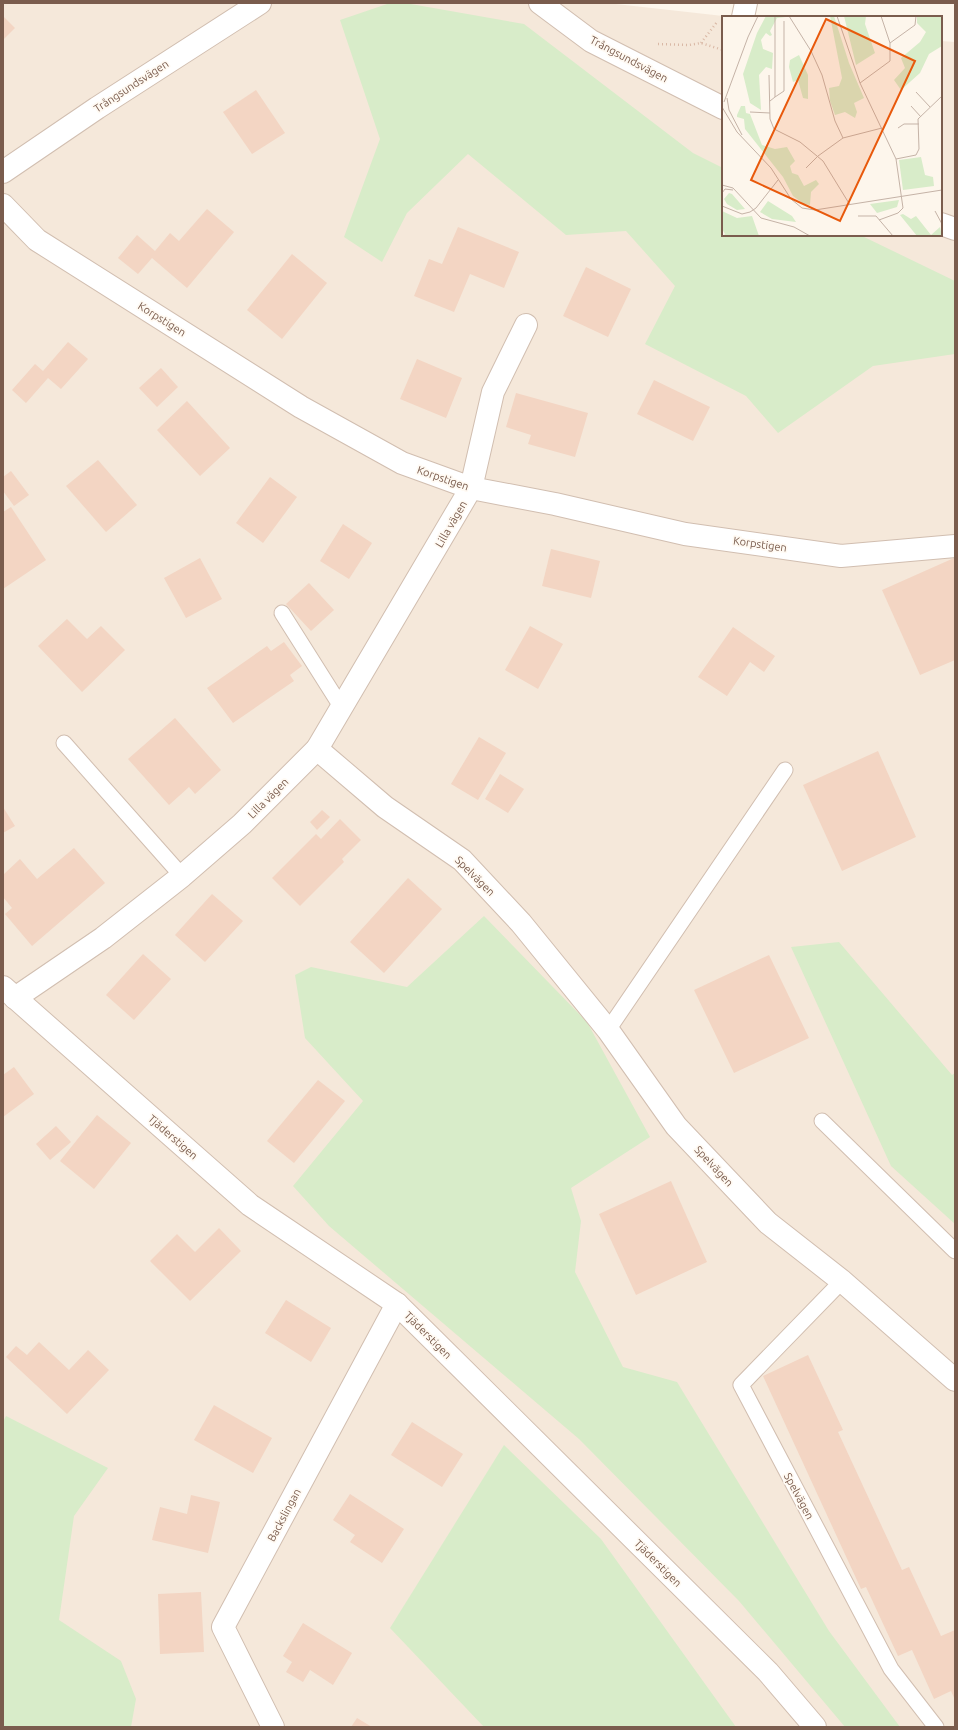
<svg xmlns="http://www.w3.org/2000/svg" width="958" height="1730" font-family="Ubuntu,sans-serif">
<style>
.residential{fill:#f5e8da}
.green{fill:#d8ecc9}
.building{fill:#f3d5c3}
.lines{fill:none;stroke-linecap:round;stroke-linejoin:round}
.lane-casing{stroke:#d1beb0;stroke-width:17}
.street-casing{stroke:#d1beb0;stroke-width:24}
.path{stroke:#d9b8a5;stroke-width:2.5;stroke-dasharray:1 3;stroke-linecap:butt}
.lane{stroke:#fff;stroke-width:15}
.street{stroke:#fff;stroke-width:22}
.labels{text-anchor:middle;dominant-baseline:central;stroke-width:3.5;stroke-linejoin:round;paint-order:stroke}
.street-label{font-size:11px;fill:#7a5c4d;stroke:#fffaf3}
.inset-road{fill:none;stroke:#c5b3a7;stroke-width:1}
.view{fill:#e8590c;fill-opacity:0.15;stroke:#e8590c;stroke-width:2}
.inset-edge{fill:none;stroke:#7a5c4d;stroke-width:2}
</style>
<rect width="100%" height="100%" fill="#fdf6ec"/>
<polygon class="residential" points="3,3 607,3 732,17 723,17 723,235 941,235 941,41 955,42 955,1727 3,1727"/>
<g class="green">
<polygon points="390,3 405,3 524,24 693,153 723,168 723,235 860,235 955,281 955,354 873,366 778,433 746,396 645,344 675,286 626,231 566,235 468,154 407,213 382,262 344,237 380,139 340,20"/>
<polygon points="484,916 587,1022 650,1137 571,1188 581,1221 575,1272 623,1367 677,1382 829,1631 900,1727 845,1727 739,1601 579,1439 329,1226 293,1186 363,1101 305,1038 295,975 311,967 407,987"/>
<polygon points="839,942 952,1075 955,1073 955,1224 891,1166 791,947"/>
<polygon points="6,1416 108,1468 74,1516 59,1620 121,1661 136,1699 131,1727 3,1727 3,1422"/>
<polygon points="504,1445 601,1539 736,1727 484,1727 390,1628"/>
</g>
<g class="building">
<polygon points="3,16 15,28 3,40"/>
<polygon points="256,90 285,133 252,154 223,112"/>
<polygon points="207,209 234,232 187,288 152,258 138,274 118,258 137,235 155,251 170,233 179,241"/>
<polygon points="458,227 519,252 504,288 470,274 454,312 414,296 429,259 442,264"/>
<polygon points="292,254 327,283 282,339 247,310"/>
<polygon points="586,267 631,289 608,337 563,316"/>
<polygon points="68,342 88,359 61,389 48,378 26,403 12,390 35,364 43,371"/>
<polygon points="417,359 462,378 446,418 400,399"/>
<polygon points="161,368 178,387 157,407 139,388"/>
<polygon points="654,380 710,407 693,441 637,414"/>
<polygon points="516,393 588,413 575,457 528,444 531,435 506,427"/>
<polygon points="187,401 230,448 200,476 157,430"/>
<polygon points="98,460 137,505 106,532 66,486"/>
<polygon points="11,471 29,495 14,506 3,491 3,477"/>
<polygon points="270,477 297,497 263,543 236,523"/>
<polygon points="11,507 46,560 3,589 3,512"/>
<polygon points="343,524 372,543 349,579 320,561"/>
<polygon points="551,549 600,561 591,598 542,586"/>
<polygon points="200,558 222,599 186,618 164,578"/>
<polygon points="954,558 955,660 920,675 882,590"/>
<polygon points="309,583 334,610 311,631 286,604"/>
<polygon points="67,619 87,639 101,626 125,650 82,692 38,646"/>
<polygon points="530,626 563,644 538,689 505,670"/>
<polygon points="733,627 775,656 764,672 750,662 727,696 698,677"/>
<polygon points="284,642 302,666 290,675 294,681 233,723 207,688 267,646 271,651"/>
<polygon points="175,718 221,770 195,794 189,787 169,805 128,759"/>
<polygon points="479,737 506,753 478,800 451,784"/>
<polygon points="878,751 916,837 842,871 803,785"/>
<polygon points="500,774 524,789 508,813 485,799"/>
<polygon points="3,807 15,826 3,833"/>
<polygon points="322,810 330,817 317,830 310,822"/>
<polygon points="340,819 361,840 342,859 344,862 300,906 272,878 316,834 321,839"/>
<polygon points="74,848 105,883 32,946 5,914 12,908 3,897 3,875 20,859 37,879"/>
<polygon points="408,878 442,909 384,973 350,942"/>
<polygon points="212,894 243,921 205,962 175,935"/>
<polygon points="143,954 171,979 134,1020 106,995"/>
<polygon points="769,955 809,1038 734,1073 694,990"/>
<polygon points="14,1067 34,1094 3,1117 3,1075"/>
<polygon points="318,1080 345,1101 294,1163 267,1141"/>
<polygon points="97,1115 131,1143 94,1189 60,1161"/>
<polygon points="56,1126 71,1142 50,1160 36,1144"/>
<polygon points="671,1181 707,1262 636,1295 599,1214"/>
<polygon points="219,1228 241,1251 190,1301 150,1261 177,1234 195,1252"/>
<polygon points="286,1300 331,1328 311,1362 265,1333"/>
<polygon points="39,1342 69,1370 88,1350 109,1370 67,1414 6,1357 16,1346 27,1355"/>
<polygon points="808,1355 843,1430 838,1432 902,1570 909,1567 941,1636 955,1630 955,1700 951,1691 934,1699 912,1650 898,1656 866,1587 861,1589 763,1376"/>
<polygon points="214,1405 272,1438 253,1473 194,1440"/>
<polygon points="412,1422 463,1454 442,1487 391,1455"/>
<polygon points="350,1494 404,1529 382,1563 350,1542 355,1535 333,1520"/>
<polygon points="191,1495 220,1502 208,1553 152,1540 160,1507 187,1514"/>
<polygon points="201,1592 204,1652 160,1654 158,1594"/>
<polygon points="303,1623 352,1653 333,1685 310,1670 303,1682 286,1672 292,1662 283,1656"/>
<polygon points="357,1718 372,1727 351,1727"/>
</g>
<g class="lines">
<g class="lane-casing">
<g id="lane">
<polyline points="282,613 342,708"/>
<polyline points="64,743 182,876"/>
<polyline points="608,1030 785,770"/>
<polyline points="822,1121 955,1251"/>
<polyline points="842,1281 741,1385 891,1669 936,1727"/>
</g>
</g>
<g class="street-casing">
<g id="street">
<polyline points="540,3 591,41 723,108"/>
<polyline points="743,17 746,3"/>
<polyline points="3,172 97,108 260,3"/>
<polyline points="3,205 37,240 301,407 402,463 471,488 555,504 685,534 841,556 955,546"/>
<polyline points="941,224 955,229"/>
<polyline points="317,749 385,807 462,860 521,923 608,1030 676,1126 768,1223 842,1281 955,1380"/>
<polyline points="3,987 250,1205 397,1304 768,1672 815,1727"/>
<polyline points="15,998 103,938 182,876 242,824 317,749 471,488 493,392 526,325"/>
<polyline points="273,1727 223,1627 397,1304"/>
</g>
</g>
<g class="path">
<polyline points="701,43 717,22"/>
<polyline points="658,44 689,45 701,43 723,50"/>
</g>
<use href="#lane" class="lane"/>
<use href="#street" class="street"/>
</g>
<g class="labels">
<g class="street-label">
<text transform="translate(629 59) rotate(28)">Trångsundsvägen</text>
<text transform="translate(131 86) rotate(-33)">Trångsundsvägen</text>
<text transform="translate(162 319) rotate(32)">Korpstigen</text>
<text transform="translate(443 478) rotate(19)">Korpstigen</text>
<text transform="translate(451 524) rotate(-60)">Lilla vägen</text>
<text transform="translate(760 544) rotate(8)">Korpstigen</text>
<text transform="translate(268 798) rotate(-45)">Lilla vägen</text>
<text transform="translate(475 876) rotate(45)">Spelvägen</text>
<text transform="translate(173 1137) rotate(41)">Tjäderstigen</text>
<text transform="translate(714 1166) rotate(47)">Spelvägen</text>
<text transform="translate(428 1335) rotate(45)">Tjäderstigen</text>
<text transform="translate(799 1496) rotate(62)">Spelvägen</text>
<text transform="translate(284 1515) rotate(-62)">Backslingan</text>
<text transform="translate(658 1563) rotate(45)">Tjäderstigen</text>
</g>
</g>
<g transform="translate(722 16)">
<rect width="220" height="220" fill="#fdf6ec"/>
<path d="M 44,0 L 64,1 L 55,2 L 48,15 L 50,19 L 48,20 L 44,17 L 39,24 L 41,33 L 51,37 L 50,53 L 44,51 L 37,59 L 39,94 L 28,87 L 21,58 L 35,17 ZM 108,0 L 112,0 L 127,47 L 142,82 L 132,87 L 135,96 L 133,102 L 123,96 L 113,99 L 108,85 L 107,72 L 117,70 L 120,62 ZM 122,0 L 144,0 L 143,8 L 153,37 L 134,49 ZM 220,0 L 220,30 L 207,38 L 198,57 L 179,74 L 172,64 L 183,52 L 179,42 L 198,26 L 204,16 L 195,7 L 195,1 ZM 77,39 L 86,59 L 86,83 L 81,82 L 76,64 L 71,66 L 67,51 L 68,44 ZM 19,90 L 23,90 L 24,97 L 28,98 L 40,129 L 53,133 L 65,131 L 73,145 L 68,150 L 70,157 L 76,159 L 82,170 L 94,164 L 97,168 L 89,176 L 88,189 L 82,188 L 71,180 L 61,161 L 23,113 L 22,103 L 15,101 L 15,99 ZM 199,141 L 203,159 L 211,161 L 212,170 L 181,174 L 177,144 ZM 7,177 L 10,178 L 23,193 L 15,194 L 5,188 L 2,183 ZM 177,184 L 175,191 L 155,197 L 148,188 ZM 46,185 L 70,200 L 74,206 L 50,203 L 38,196 ZM 0,195 L 15,202 L 30,200 L 37,220 L 1,220 L 3,218 L 0,213 ZM 181,198 L 189,203 L 194,200 L 209,219 L 218,211 L 220,220 L 195,220 L 178,199 Z" fill="#d8ecc9"/>
<path class="inset-road" d="M 67,0 L 89,35 L 100,59 L 113,105 L 121,122M 115,0 L 138,67 L 174,143 L 181,192 L 176,197 L 157,204M 168,27 L 193,9 L 194,0M 47,59 L 48,103 L 52,113 L 78,126 L 101,145 L 128,189M 138,67 L 168,45 L 168,27 L 159,0M 194,76 L 208,91M 53,81 L 62,75 L 62,5M 5,82 L 7,94 L 20,119M 48,85 L 53,81 L 53,0M 2,86 L 26,21 L 36,0M 189,90 L 199,101M 0,91 L 15,116 L 49,152 L 69,183 L 80,192 L 93,194 L 220,174M 28,96 L 48,97M 176,112 L 182,108 L 197,108M 174,143 L 194,139 L 197,133 L 196,103 L 220,80M 84,152 L 96,140 L 121,122 L 160,112M 0,169 L 11,172 L 39,202 L 72,211 L 88,220M 0,177 L 3,173 L 11,174M 0,190 L 20,198 L 28,196 L 34,192 L 56,164M 213,195 L 220,208M 136,200 L 154,200 L 171,220"/>
<path class="view" d="M 104,3 L 193,45 L 118,205 L 29,164 Z"/>
<rect width="220" height="220" class="inset-edge"/>
</g>
<rect width="958" height="1730" fill="none" stroke="#7a5c4d" stroke-width="8"/>
</svg>
